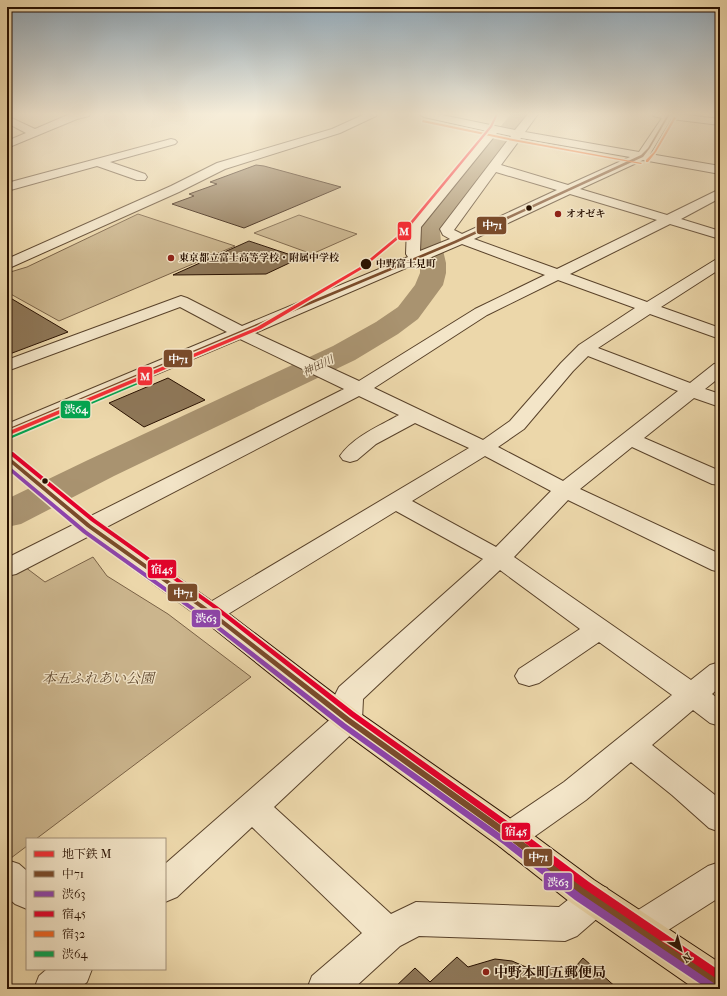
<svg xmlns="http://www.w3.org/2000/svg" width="727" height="996" font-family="'IM FELL French Canon','Noto Serif JP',serif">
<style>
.green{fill:#cbb58d;stroke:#7a6246}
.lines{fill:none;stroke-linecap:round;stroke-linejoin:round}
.river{fill:#a99370;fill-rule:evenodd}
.building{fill:#8e7758;stroke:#281000}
.minor-casing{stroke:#59422a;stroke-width:2}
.major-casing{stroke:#281000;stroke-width:2}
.minor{fill:#f3e5c8;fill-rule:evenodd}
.major{fill:#ecd7aa;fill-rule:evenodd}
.bus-1-casing{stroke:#f3e5c8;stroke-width:3}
.bus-2-casing{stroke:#f3e5c8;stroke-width:3}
.bus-3-casing{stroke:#f3e5c8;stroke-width:3}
.bus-4-casing{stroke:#f3e5c8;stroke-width:3}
.bus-5-casing{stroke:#f3e5c8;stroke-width:3}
.bus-1{fill:#7a4b2a;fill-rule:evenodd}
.bus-2{fill:#8e44ad;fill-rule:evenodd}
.bus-3{fill:#e4002b;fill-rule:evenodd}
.bus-4{fill:#f26522;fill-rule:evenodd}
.bus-5{fill:#00a651;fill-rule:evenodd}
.metro-1-casing{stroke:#f3e5c8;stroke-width:3}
.metro-1{fill:#f62e36;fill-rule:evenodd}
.bus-dot{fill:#281000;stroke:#f3e5c8;stroke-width:1.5}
.poi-dot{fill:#8f2418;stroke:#f3e5c8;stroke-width:1.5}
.labels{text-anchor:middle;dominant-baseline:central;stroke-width:3;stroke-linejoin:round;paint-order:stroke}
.far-poi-label{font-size:10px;font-weight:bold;fill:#281000;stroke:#f3e5c8;text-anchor:start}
.far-stop-label{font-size:10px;font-weight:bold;fill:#281000;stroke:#f3e5c8;text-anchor:start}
.far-water-label{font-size:11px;font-style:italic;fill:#624b32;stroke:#f3e5c8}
.near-park-label{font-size:14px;font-style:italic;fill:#614a31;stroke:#f3e5c8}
.near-poi-label{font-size:14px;font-weight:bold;fill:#281000;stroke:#f3e5c8;text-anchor:start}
.line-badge{stroke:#f3e5c8;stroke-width:1.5}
.badge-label{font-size:11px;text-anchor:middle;font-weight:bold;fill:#fff}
</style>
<rect width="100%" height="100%" fill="#ecd7aa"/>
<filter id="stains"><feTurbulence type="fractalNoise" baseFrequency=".005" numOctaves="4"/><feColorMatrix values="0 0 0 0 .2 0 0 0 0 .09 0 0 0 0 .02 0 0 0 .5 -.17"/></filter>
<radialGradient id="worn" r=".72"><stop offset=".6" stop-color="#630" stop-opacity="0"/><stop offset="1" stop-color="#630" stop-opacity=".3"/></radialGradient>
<g class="green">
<polygon points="138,214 235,246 59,321 7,292 7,273 27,267"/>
<polygon points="299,215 357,234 312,254 254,233"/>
<polygon points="93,557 107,576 168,614 251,677 36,839 27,839 27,846 7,861 7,576 25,567 45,582"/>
</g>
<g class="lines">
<polygon class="river" points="511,114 529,114 446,221 440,231 441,242 446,263 446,273 443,285 418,319 398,334 355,360 114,476 21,524 7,527 7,499 88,460 333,346 376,322 398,307 415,285 420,273 420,263 415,242 416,231 427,214"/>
</g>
<g class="building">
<polygon points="256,165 264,166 341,187 244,228 172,204 194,196 189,194 217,184 210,182"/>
<polygon points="249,241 300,258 266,274 173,275"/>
<polygon points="7,296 68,332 7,355"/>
<polygon points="168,378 205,400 144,427 109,403"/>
<polygon points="457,957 468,967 495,959 512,961 526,967 538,977 549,965 565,979 583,958 618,989 393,989 415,968 430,982"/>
</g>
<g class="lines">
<g class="minor-casing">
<g id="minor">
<polygon points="70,114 90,114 89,116 77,119 7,148 7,141 26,133 7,123 7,116 35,129"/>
<polygon points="365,114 377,114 376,116 340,133 225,169 179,192 7,269 7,259 171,186 217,163 332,129"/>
<path d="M 419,114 L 437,114 L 515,130 L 528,114 L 538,114 L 525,132 L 639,152 L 662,118 L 653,116 L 652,114 L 678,114 L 720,119 L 720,125 L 671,119 L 650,154 L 720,166 L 720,174 L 643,160 L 580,189 L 667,215 L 720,189 L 720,198 L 681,219 L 720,231 L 720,239 L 670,224 L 570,274 L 647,302 L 715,260 L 720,259 L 720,269 L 661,307 L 720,328 L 720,339 L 650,314 L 598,348 L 690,383 L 714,364 L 720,363 L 720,377 L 705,389 L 720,394 L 720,407 L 694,398 L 644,438 L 720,471 L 720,485 L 712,484 L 632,447 L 580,489 L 720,554 L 720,572 L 712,570 L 568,500 L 514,557 L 691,680 L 710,665 L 720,662 L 720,687 L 712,694 L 720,700 L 720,726 L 710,723 L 693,710 L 652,745 L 720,799 L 720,832 L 709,828 L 672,795 L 631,762 L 586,800 L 521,846 L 510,850 L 499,846 L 494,836 L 499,826 L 564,782 L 672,695 L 599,642 L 539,683 L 529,686 L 519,683 L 515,676 L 519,669 L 580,629 L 500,570 L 363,699 L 362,720 L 358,728 L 274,807 L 391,914 L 416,902 L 559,907 L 583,888 L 595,883 L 607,888 L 612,899 L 607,910 L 577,936 L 565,941 L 419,936 L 400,946 L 353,989 L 307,989 L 312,976 L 362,933 L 252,827 L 177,897 L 165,902 L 165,864 L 334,716 L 335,695 L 339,687 L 483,559 L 396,511 L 220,619 L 211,622 L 202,619 L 198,613 L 202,607 L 469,448 L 415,423 L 376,444 L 357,460 L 350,462 L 343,460 L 340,456 C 353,437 379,426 399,415 L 359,396 L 16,574 L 7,576 L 7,558 L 344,389 L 240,339 L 7,437 L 7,424 L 227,332 L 180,307 L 7,371 L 7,360 L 181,296 L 187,298 L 242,326 L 408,257 L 406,254 L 407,227 L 487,131 L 424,117 ZM 497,133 L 511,136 L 440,229 L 443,235 L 450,239 L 420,251 L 421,227 ZM 521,138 L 630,157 L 568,185 L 501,165 ZM 496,172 L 557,190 L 462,234 L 454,230 ZM 570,194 L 657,220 L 557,269 L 474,239 ZM 462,244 L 545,275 L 475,309 L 359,381 L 255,333 ZM 558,280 L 635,308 L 579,345 L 561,363 L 510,421 L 483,440 L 374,388 L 487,315 ZM 588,356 L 678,391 L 563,481 L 498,447 L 524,429 L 573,371 ZM 485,456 L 551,491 L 496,547 L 412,501 Z"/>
<polygon points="171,139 175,140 177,142 175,144 110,162 145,174 147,177 145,180 137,180 97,166 7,191 7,183"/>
<polygon points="7,860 19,864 27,871 27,909 15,904 7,897"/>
<polygon points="720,862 720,897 651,941 639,946 627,941 621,929 627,917 708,866"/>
<polygon points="47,969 92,969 87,982 79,989 34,989 39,976"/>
</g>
</g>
<g class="major-casing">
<polygon id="major" points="7,452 14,454 97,521 220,607 358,712 521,826 594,880 720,963 720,989 695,989 570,902 499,846 338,728 202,619 81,531 7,469"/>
</g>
<use href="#minor" class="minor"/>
<use href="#major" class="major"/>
<g class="bus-1-casing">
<g id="bus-1">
<polygon points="668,114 670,114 650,148 643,157 456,243 7,432 7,429 454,241 641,155 648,148"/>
<polygon points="7,457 9,457 91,525 213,612 350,718 513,834 585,888 720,979 720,988 717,987 579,894 507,838 346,722 209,614 87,527 7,460"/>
</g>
</g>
<g class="bus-2-casing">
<polygon id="bus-2" points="7,466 9,466 87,531 209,618 346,724 509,840 581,894 718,986 719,989 708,989 575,900 503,844 342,728 205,620 83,533 7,469"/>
</g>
<g class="bus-3-casing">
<polygon id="bus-3" points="9,452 13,452 95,519 217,606 354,712 517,828 589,882 720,971 720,980 717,979 583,888 511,832 350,716 213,608 91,521 9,454"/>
</g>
<g class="bus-4-casing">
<g id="bus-4">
<polygon points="674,117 676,118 656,152 648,162 646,162 646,160 654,152"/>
<polygon points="423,120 513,139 642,163 641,164 513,141 422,122"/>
</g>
</g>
<g class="bus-5-casing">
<polygon id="bus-5" points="140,381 142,381 143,382 12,438 8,438 8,436"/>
</g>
<use href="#bus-1" class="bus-1"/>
<use href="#bus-2" class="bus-2"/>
<use href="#bus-3" class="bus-3"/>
<use href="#bus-4" class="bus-4"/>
<use href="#bus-5" class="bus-5"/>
<g class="metro-1-casing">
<polygon id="metro-1" points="496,114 498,114 492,127 403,235 362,269 261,329 7,436 7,432 257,327 360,267 401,233 490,126"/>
</g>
<use href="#metro-1" class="metro-1"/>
</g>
<linearGradient id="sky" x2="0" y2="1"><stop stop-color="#8fa7b8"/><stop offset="0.45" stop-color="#f6edd9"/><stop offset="1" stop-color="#f6edd9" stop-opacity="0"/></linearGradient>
<rect width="727" height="253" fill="url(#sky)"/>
<g class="bus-dot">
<circle cx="529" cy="208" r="3.5"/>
<circle cx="366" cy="264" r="6"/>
<circle cx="45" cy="481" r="3.5"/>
</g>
<g class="poi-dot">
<circle cx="558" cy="214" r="4"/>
<circle cx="171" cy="258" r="4"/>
<circle cx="486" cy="972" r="4"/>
</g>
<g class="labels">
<g class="far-poi-label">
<text x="566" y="214">オオゼキ</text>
<text x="179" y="258">東京都立富士高等学校・附属中学校</text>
</g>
<g class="far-stop-label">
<text x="376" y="264">中野富士見町</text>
</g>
<g class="far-water-label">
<text transform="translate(318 366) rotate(-26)">神田川</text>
</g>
<g class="near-park-label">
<text x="98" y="678">本五ふれあい公園</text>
</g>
<g class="near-poi-label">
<text x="494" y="972">中野本町五郵便局</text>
</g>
</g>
<g class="line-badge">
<rect x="476" y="216" width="31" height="19" rx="4" fill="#7a4b2a"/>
<rect x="397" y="221" width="15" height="20" rx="4" fill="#f62e36"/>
<rect x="163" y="349" width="30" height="19" rx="4" fill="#7a4b2a"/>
<rect x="137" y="366" width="16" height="20" rx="4" fill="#f62e36"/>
<rect x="60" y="400" width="31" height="19" rx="4" fill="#00a651"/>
<rect x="147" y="559" width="30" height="20" rx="4" fill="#e4002b"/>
<rect x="167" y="583" width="31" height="19" rx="4" fill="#7a4b2a"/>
<rect x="191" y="609" width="30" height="19" rx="4" fill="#8e44ad"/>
<rect x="501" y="822" width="30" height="19" rx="4" fill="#e4002b"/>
<rect x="523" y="848" width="30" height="19" rx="4" fill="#7a4b2a"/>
<rect x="543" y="872" width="30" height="19" rx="4" fill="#8e44ad"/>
</g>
<g class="badge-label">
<text x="492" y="229">中71</text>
<text x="404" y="235">M</text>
<text x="178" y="363">中71</text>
<text x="145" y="380">M</text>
<text x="76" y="413">渋64</text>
<text x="162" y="573">宿45</text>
<text x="183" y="597">中71</text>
<text x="206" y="622">渋63</text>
<text x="516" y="835">宿45</text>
<text x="538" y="861">中71</text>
<text x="558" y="886">渋63</text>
</g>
<rect width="727" height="996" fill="none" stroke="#ecd7aa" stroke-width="24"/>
<rect x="8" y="8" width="711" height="980" fill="none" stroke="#281000" stroke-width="2"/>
<rect x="12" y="12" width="703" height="972" fill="none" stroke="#281000"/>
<rect x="26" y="838" width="140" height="132" fill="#f3e5c8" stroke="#a29078"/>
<rect x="34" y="851" width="20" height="6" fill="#f62e36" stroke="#a29078"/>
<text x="62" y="858" font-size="12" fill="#281000">地下鉄 M</text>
<rect x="34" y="871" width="20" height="6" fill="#7a4b2a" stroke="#a29078"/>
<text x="62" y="878" font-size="12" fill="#281000">中71</text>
<rect x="34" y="891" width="20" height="6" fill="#8e44ad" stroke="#a29078"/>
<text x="62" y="898" font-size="12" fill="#281000">渋63</text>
<rect x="34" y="911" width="20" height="6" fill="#e4002b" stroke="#a29078"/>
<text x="62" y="918" font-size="12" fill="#281000">宿45</text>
<rect x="34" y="931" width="20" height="6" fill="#f26522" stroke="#a29078"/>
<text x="62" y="938" font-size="12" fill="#281000">宿32</text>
<rect x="34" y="951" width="20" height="6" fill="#00a651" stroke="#a29078"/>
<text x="62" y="958" font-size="12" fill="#281000">渋64</text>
<g transform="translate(681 950) rotate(143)" stroke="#f3e5c8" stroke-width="3" paint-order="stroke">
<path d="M0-3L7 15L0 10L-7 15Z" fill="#281000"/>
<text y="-6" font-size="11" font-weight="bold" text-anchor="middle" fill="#281000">N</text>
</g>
<rect width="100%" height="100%" filter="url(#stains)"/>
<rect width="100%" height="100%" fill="url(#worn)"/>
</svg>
